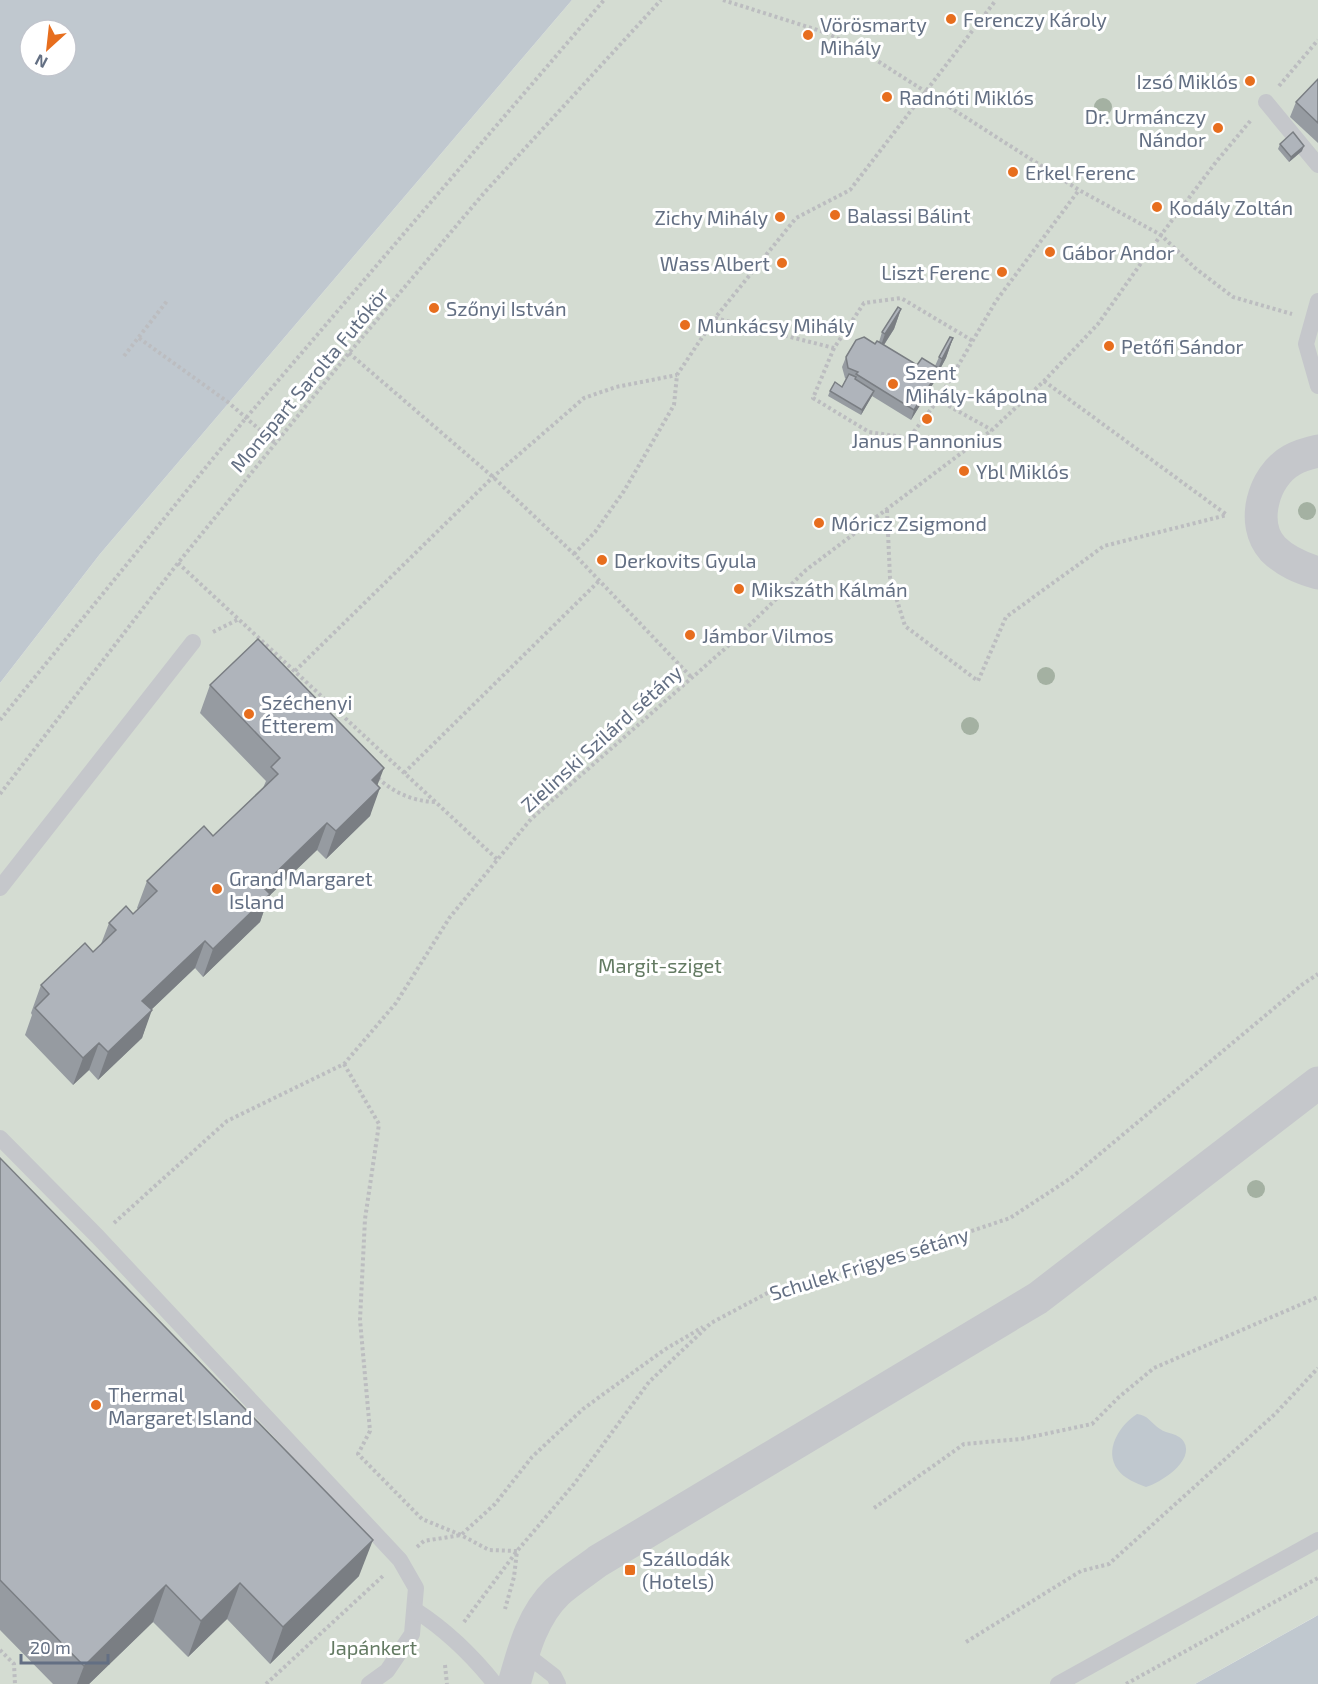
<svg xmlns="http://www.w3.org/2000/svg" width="1318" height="1684" font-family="'Exo 2',sans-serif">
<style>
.green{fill:#d4dcd2}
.water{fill:#c0c8cf;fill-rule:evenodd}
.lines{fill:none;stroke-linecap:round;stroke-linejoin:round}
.path{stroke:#bcbdc0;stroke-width:4;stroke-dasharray:3 3;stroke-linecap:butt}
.service{stroke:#c5c7cb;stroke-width:16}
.minor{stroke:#c5c7cb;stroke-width:33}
.tree{fill:#a4b1a2}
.wall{fill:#969ba1}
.shaded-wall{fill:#7a7e83}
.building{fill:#afb4bb;stroke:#7a7e83;stroke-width:1.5}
.poi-dot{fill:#e76e1e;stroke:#fff;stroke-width:2}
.labels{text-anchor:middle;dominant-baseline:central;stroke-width:6;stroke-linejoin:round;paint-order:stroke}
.poi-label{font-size:20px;fill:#636f83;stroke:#fff;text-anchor:start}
.street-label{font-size:20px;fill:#636f83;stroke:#fff}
.park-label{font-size:20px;fill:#637a62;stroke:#fff}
</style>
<rect width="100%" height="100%" fill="#f4f5f0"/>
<polygon class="green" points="572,0 1318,0 1318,1615 1195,1684 0,1684 0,683 100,554"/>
<g class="water">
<path d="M 0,0 L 572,0 L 100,554 L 0,683 ZM 30,30 L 66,30 L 66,66 L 30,66 Z"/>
<path d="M 1137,1414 C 1148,1415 1151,1423 1160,1429 C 1167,1434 1179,1433 1184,1442 C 1195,1461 1160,1483 1146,1487 C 1136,1483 1125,1479 1118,1470 C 1103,1450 1120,1425 1137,1414 Z"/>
<polygon points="1318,1615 1318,1684 1195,1684 1313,1618"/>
</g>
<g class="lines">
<g class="path">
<polyline points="723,0 827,33 862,51 1079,190 1161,235 1195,268 1233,297 1292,314"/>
<polyline points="1279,86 1318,40"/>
<polyline points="715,318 834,348 864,303 901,298 973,341"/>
<polyline points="139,338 229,403 275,443"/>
<polyline points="834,348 813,398 869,432 909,438 938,400 996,301 1079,190"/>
<polyline points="349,353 493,477 574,554 692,678"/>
<polyline points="124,356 167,301"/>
<polyline points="1044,381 1227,515"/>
<polyline points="938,400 992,430"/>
<polyline points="887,510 890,578 905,626 978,681 1006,617 1104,546 1227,515"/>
<polyline points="574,554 595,532 624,491 674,405 677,375 715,318 796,218 850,190 996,0"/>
<polyline points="178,563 498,860"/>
<polyline points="213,632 239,619"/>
<polyline points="295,671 493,477 584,398 616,387 677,375"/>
<polyline points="0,720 246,418 604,0"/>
<polyline points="404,773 600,580"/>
<path d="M 378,778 C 394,793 413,801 435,802"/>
<polyline points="0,794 178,563 349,353 484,193 661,0"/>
<polyline points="344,1064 379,1124 365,1219 360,1320 370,1431 358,1454 422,1519 461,1535 489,1550 517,1551 514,1577 505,1609"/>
<polyline points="114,1223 227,1121 344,1064 396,1003 450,917 531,819 728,646 806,570 992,430 1044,381 1098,324 1161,235 1216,162 1251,120"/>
<polyline points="874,1508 964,1444 1021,1439 1092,1424 1119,1397 1154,1368 1318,1297"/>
<polyline points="417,1547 424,1541 461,1535 495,1504 532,1457 583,1409 664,1350 703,1327"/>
<polyline points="464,1622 517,1551 574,1484 649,1382 711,1323 775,1289 900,1255 1010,1218 1071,1178 1303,984 1318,974"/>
<polyline points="966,1642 1081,1571 1109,1564 1275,1414 1318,1368"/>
<polyline points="0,1650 14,1664 15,1684"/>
<polyline points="445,1665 447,1684"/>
<polyline points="266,1684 384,1575"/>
<polyline points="1126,1684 1318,1578"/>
</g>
<g class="service">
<polyline points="1266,102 1318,165"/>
<polyline points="1318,301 1306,344 1318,386"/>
<polyline points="0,888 193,642"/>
<polyline points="0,1138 98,1237 400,1560 416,1588 412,1634 387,1671 369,1684"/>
<path d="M 415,1610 C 446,1630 472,1655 495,1684"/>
<polyline points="523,1652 554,1676 558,1684"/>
<polyline points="1058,1684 1318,1540"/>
</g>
<g class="minor">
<path d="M 1318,451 C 1309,453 1300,455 1292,460 C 1263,476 1250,524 1273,549 C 1286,562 1301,568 1318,573"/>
<path d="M 514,1684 C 523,1652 532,1616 557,1592 C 569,1581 585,1571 598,1561 L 1038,1298 L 1318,1083"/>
</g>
</g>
<g class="tree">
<circle cx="1103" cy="107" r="9"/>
<circle cx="1307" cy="511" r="9"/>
<circle cx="1046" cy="676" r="9"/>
<circle cx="970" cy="726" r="9"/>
<circle cx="1256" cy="1189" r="9"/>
</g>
<g class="wall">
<polygon points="1318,79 1318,143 1290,117 1296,102"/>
<polygon points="1280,144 1302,151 1289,162 1278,149"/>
<polygon points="901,309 894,329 884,345 917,365 935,366 939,357 953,338 946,358 939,371 936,379 911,420 872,396 861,415 828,396 830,391 842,387 846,379 845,378 842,367 846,357 879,342 882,332"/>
<polygon points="210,685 377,785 370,816 326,859 317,850 269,896 260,922 203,977 195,968 151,1010 142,1038 98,1080 89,1070 73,1085 25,1035 32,1015 31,1013 41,985 93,952 101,944 109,923 133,914 138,909 137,908 147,881 213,836 263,788 266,781 200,713"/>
<polygon points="0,1158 359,1576 270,1664 227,1619 188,1657 153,1622 89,1684 53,1684 0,1630"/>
</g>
<g class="shaded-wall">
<polygon points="1304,146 1302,151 1289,162 1291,157"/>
<polygon points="901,309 894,329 878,354 885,334"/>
<polygon points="953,338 946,358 939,371 936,379 911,420 914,410 936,374 942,359"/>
<polygon points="874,391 872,396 861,415 862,410"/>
<polygon points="384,768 374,794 380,788 370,816 326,859 336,831 372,780"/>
<polygon points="327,823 317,850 269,896 260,922 203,977 213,949 262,886"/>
<polygon points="205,941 195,968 132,1028 142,1001"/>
<polygon points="152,1010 142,1038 98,1080 108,1052"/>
<polygon points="99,1043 89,1070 73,1085 83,1058"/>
<polygon points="373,1540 359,1576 270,1664 283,1627"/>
<polygon points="240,1583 227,1619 188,1657 201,1621"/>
<polygon points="166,1585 153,1622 89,1684 77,1684 84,1666"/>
</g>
<g class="building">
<polygon points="1318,79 1318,123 1296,102"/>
<polygon points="1293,132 1304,146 1291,157 1280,144"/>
<polygon points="898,307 901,309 885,334 882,332"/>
<polygon points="864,337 875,344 877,341 879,342 917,365 922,358 940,369 914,410 856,374 858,372 848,368 846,357 856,340"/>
<polygon points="950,337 953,338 942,359 939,357"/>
<polygon points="849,374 856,377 855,379 874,391 862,410 830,391 835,382 842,387"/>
<polygon points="258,639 384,768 372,780 380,788 336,831 327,823 262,886 270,894 213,949 205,941 142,1001 152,1010 108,1052 99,1043 83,1058 35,1008 49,994 41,985 85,943 93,952 116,930 109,923 126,906 133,914 157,891 147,881 204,826 213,836 278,774 271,767 280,758 210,685"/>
<polygon points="0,1158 373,1540 283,1627 240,1583 201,1621 166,1585 84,1666 0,1580"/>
</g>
<g class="poi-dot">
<circle cx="951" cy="19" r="6"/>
<circle cx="808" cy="35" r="6"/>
<circle cx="1250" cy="81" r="6"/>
<circle cx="887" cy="97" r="6"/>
<circle cx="1218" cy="128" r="6"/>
<circle cx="1013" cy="172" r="6"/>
<circle cx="1157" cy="207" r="6"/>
<circle cx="835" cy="215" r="6"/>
<circle cx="780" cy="217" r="6"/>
<circle cx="1050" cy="252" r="6"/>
<circle cx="782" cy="263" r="6"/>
<circle cx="1002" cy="272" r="6"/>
<circle cx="434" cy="308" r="6"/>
<circle cx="685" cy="325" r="6"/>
<circle cx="1109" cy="346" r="6"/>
<circle cx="893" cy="384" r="6"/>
<circle cx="927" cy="419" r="6"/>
<circle cx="964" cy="471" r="6"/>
<circle cx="819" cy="523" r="6"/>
<circle cx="602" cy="560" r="6"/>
<circle cx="739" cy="589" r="6"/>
<circle cx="690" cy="635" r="6"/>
<circle cx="249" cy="714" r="6"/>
<circle cx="217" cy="889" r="6"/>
<circle cx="96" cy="1405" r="6"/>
<rect x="624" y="1564" width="12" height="12" rx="3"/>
</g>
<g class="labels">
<g class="poi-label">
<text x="963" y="19">Ferenczy Károly</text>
<text x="820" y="24">Vörösmarty<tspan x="820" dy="23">Mihály</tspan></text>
<text x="1238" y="81" text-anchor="end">Izsó Miklós</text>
<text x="899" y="97">Radnóti Miklós</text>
<text x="1206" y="116" text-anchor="end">Dr. Urmánczy<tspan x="1206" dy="23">Nándor</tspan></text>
<text x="1025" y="172">Erkel Ferenc</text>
<text x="1169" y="207">Kodály Zoltán</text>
<text x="847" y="215">Balassi Bálint</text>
<text x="768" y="217" text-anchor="end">Zichy Mihály</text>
<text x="1062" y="252">Gábor Andor</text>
<text x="770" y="263" text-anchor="end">Wass Albert</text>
<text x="990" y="272" text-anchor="end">Liszt Ferenc</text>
<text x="446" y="308">Szőnyi István</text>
<text x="697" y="325">Munkácsy Mihály</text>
<text x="1121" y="346">Petőfi Sándor</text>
<text x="905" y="372">Szent<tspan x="905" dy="23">Mihály-kápolna</tspan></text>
<text x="927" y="440" text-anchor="middle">Janus Pannonius</text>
<text x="976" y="471">Ybl Miklós</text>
<text x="831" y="523">Móricz Zsigmond</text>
<text x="614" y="560">Derkovits Gyula</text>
<text x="751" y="589">Mikszáth Kálmán</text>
<text x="702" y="635">Jámbor Vilmos</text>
<text x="261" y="702">Széchenyi<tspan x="261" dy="23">Étterem</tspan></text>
<text x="229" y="878">Grand Margaret<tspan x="229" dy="23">Island</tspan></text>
<text x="108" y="1394">Thermal<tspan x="108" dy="23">Margaret Island</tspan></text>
<text x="642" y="1558">Szállodák<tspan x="642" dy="23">(Hotels)</tspan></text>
</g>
<g class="street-label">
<text transform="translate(309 379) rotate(-50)">Monspart Sarolta Futókör</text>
<text transform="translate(601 738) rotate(-42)">Zielinski Szilárd sétány</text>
<text transform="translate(869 1263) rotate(-17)">Schulek Frigyes sétány</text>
</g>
<g class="park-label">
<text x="660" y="965">Margit-sziget</text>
<text x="373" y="1647">Japánkert</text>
</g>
</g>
<g transform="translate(48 48) rotate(207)"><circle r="28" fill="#ffffff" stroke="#c1c5cd" stroke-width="1.5"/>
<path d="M0-4.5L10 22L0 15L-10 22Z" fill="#e76e1e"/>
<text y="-9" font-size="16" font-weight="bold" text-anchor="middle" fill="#636f83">N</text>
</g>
<path d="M21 1654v9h87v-9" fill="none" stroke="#636f83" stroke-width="3"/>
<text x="30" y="1654" font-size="18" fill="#636f83" stroke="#ffffff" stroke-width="4.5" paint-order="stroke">20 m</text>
</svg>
